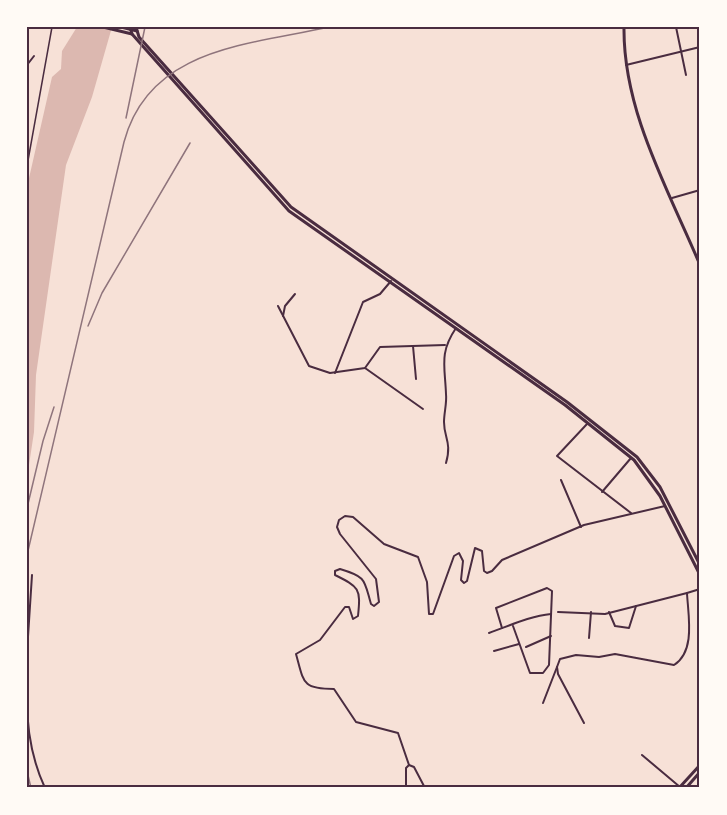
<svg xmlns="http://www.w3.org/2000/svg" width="727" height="815" font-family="Karla,sans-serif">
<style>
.water{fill:#dcb8b0}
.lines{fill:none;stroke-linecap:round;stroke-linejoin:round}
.pedestrian{stroke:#4a2c40;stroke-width:1.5}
.minor{stroke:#4a2c40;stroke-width:2}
.secondary{stroke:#4a2c40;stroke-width:3}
.trunk{stroke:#4a2c40;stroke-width:3}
.rail{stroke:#8f747c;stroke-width:1.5}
.neatline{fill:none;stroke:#4a2c40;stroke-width:2}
</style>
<rect width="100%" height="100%" fill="#f7e1d7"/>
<polygon class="water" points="77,27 112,27 92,97 66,165 36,375 34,432 27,478 27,187 52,77 61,69 62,51"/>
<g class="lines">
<polyline class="pedestrian" points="27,166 52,27"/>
<g class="minor">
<polyline points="676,27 686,75"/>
<polyline points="27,65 34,56"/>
<polyline points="626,65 700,47"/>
<polyline points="672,198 700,190"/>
<polyline points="278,306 309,366 330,373 365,368 380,347 445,345"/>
<polyline points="283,316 285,306 295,294"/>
<polyline points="413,346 416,379"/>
<polyline points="365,368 423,409"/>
<polyline points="335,373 363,302 380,294 391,281"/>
<polyline points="587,424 557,456 631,513"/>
<path d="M 446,463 C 452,442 444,438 444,422 C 444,413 447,403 446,394 C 445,366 439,353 456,328"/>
<polyline points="561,480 581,527"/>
<polyline points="602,492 631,458"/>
<polyline points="558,612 605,614 687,593"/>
<polyline points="609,612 615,626 629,628 636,606"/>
<polyline points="502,628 496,608 547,588 552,591 549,665 543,673 530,673 513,626"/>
<path d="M 489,633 C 509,626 530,616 551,614"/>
<polyline points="589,638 591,612"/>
<polyline points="526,647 551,636"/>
<polyline points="494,651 519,644"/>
<polyline points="27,652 32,575"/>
<path d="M 27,700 C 27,731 32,760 45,788"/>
<polyline points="543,703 557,667"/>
<path d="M 584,723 L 558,674 L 557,667 L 560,659 L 576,655 L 599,657 L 615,654 L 674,665 C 696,651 688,615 687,593 L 700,589"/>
<polyline points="642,755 680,787"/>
<path d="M 409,765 L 398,733 L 356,722 L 334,689 C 302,689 304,683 296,654 L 320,640 L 345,607 L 349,607 L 353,619 L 358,616 C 361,588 359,587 335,575 L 335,571 L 340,569 C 367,577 364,580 371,604 L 374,606 L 379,602 L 376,579 L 340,534 L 337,527 L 339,520 L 345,516 L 353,517 L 384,544 L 418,557 L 427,582 L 429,614 L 433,614 L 454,556 L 459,553 L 463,561 L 461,580 L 464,583 L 467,581 L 475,548 L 482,551 L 484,571 L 487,573 L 492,571 L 502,560 L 584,525 L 665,506"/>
<polyline points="409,765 414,767 425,788"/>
<polyline points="406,788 406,768 409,765"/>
</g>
<g class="secondary">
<polyline points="103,27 132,34"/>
<polyline points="121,27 137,31"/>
<path d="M 624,27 C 623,111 668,189 700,265"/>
</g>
<g class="trunk">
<polyline points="130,27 132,34 289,211 565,405 634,460 660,496 700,575"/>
<polyline points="136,27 139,37 291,207 567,402 637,457 660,487 700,565"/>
<polyline points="679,788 700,765"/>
<polyline points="686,788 700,772"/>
</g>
<g class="rail">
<polyline points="126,118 145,27"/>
<polyline points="88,326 102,293 190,143"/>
<polyline points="27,508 43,441 54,407"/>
<path d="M 27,555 L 124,142 C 149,47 250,45 329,27"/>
<polyline points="27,771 31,788"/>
</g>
</g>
<rect width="727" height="815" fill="none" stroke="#fffaf5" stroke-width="57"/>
<rect x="28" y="28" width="670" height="758" class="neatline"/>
</svg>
